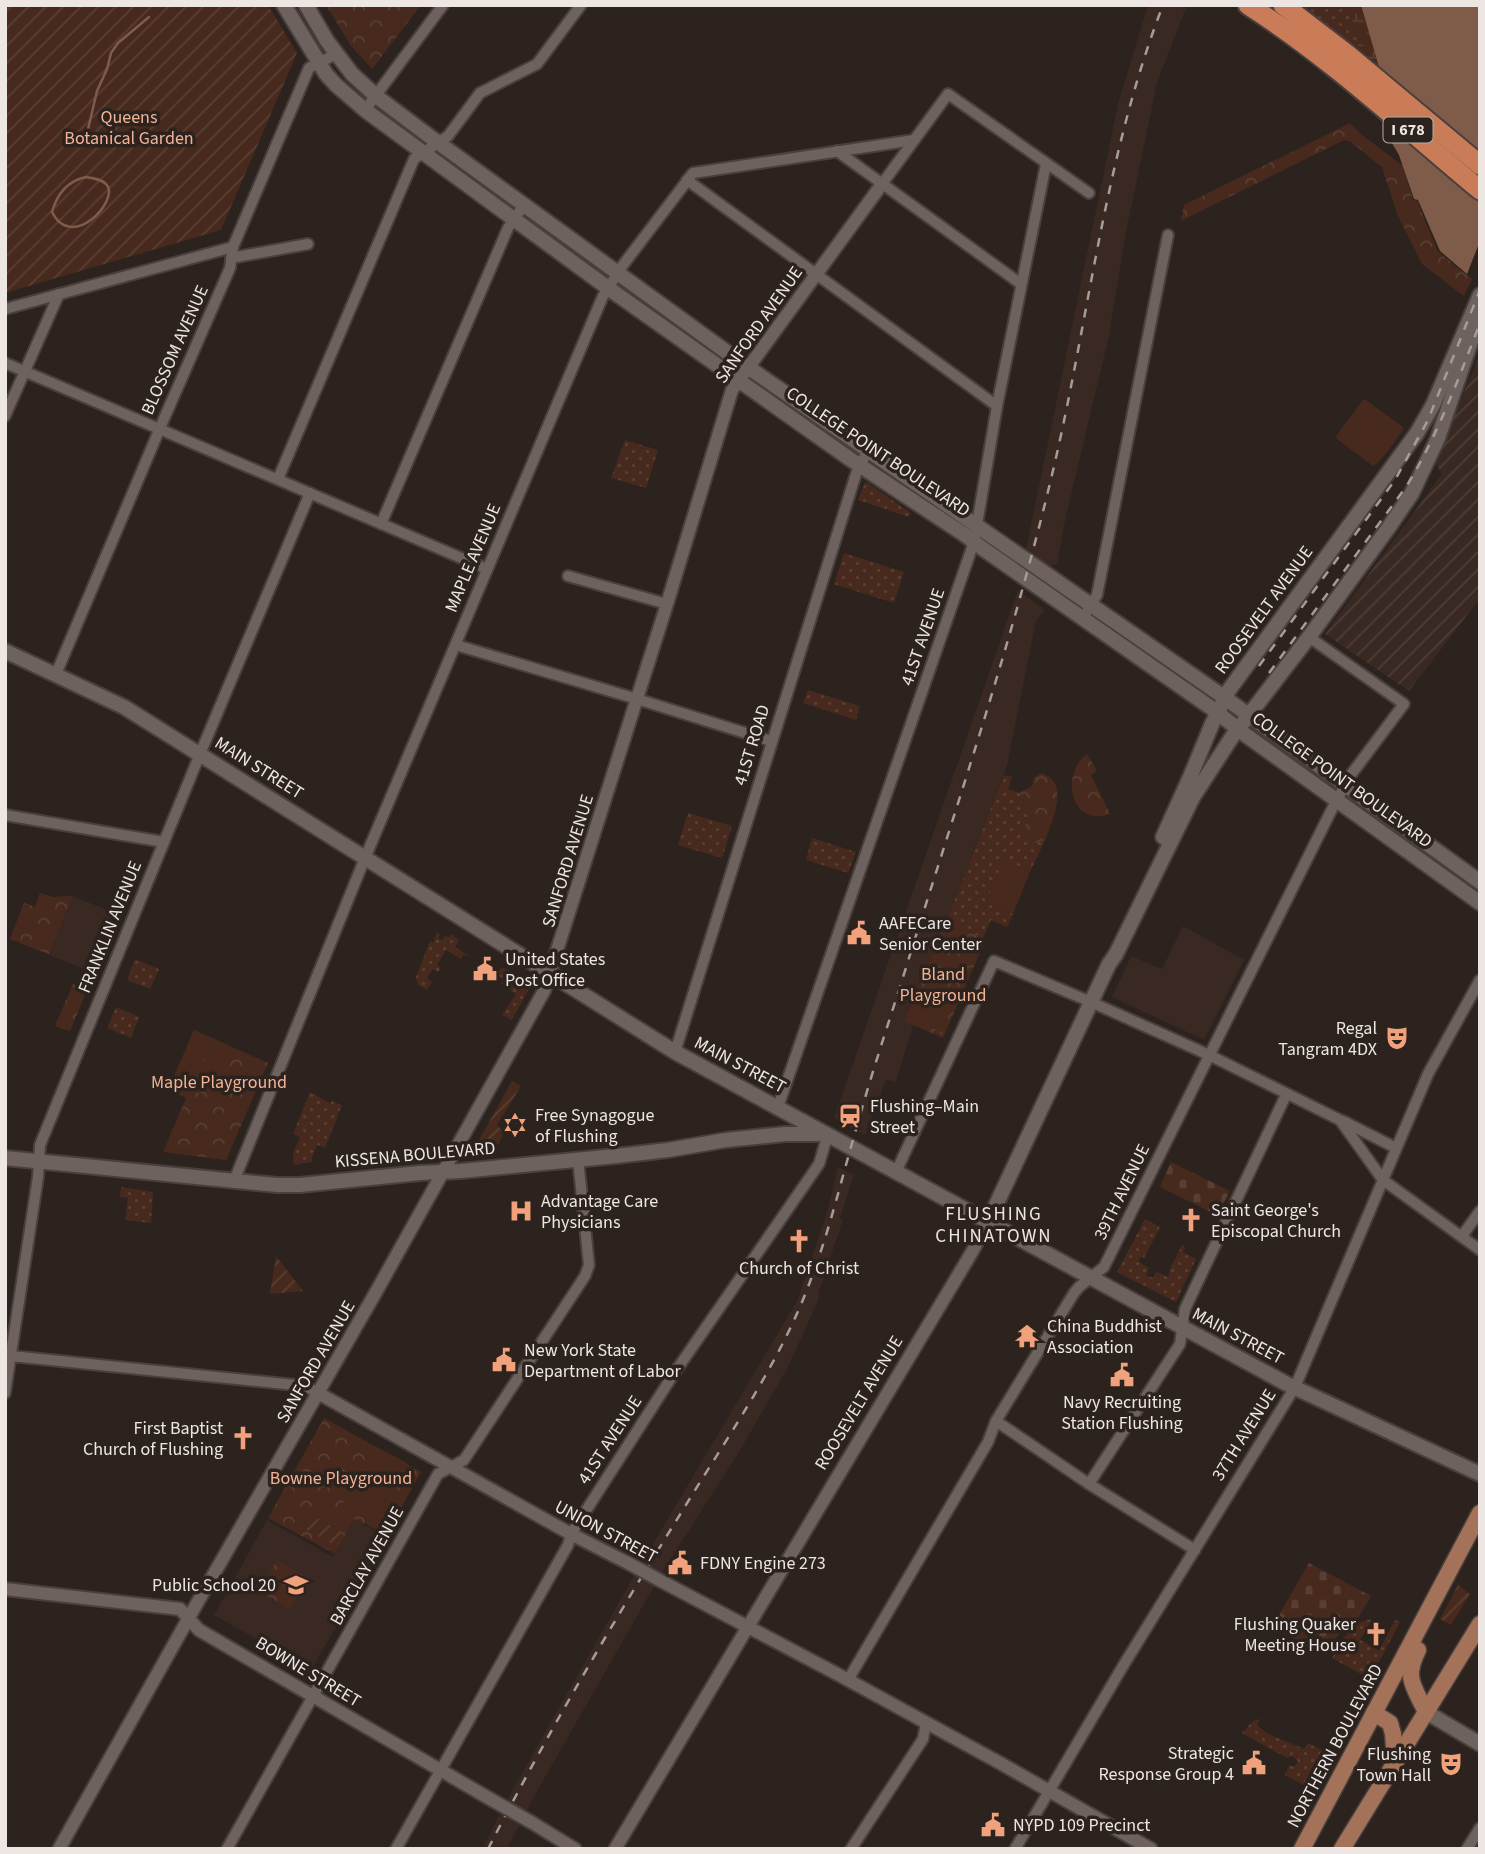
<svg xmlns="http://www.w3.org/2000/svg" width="1485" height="1854" font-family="'Source Sans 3',sans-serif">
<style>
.built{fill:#392922}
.industrial{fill:url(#industrial-furrows)}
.grass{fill:url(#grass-dots)}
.wetland{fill:url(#wetland-marsh)}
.cemetery{fill:url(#cemetery-stones)}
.park{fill:url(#park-crowns)}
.garden{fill:url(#garden-furrows)}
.pitch{fill:#472a1d}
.water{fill:#7f5b4a}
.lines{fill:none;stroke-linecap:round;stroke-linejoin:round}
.stream{stroke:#7f5b4a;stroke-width:2.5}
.minor-casing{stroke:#49403d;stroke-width:14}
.tertiary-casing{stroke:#49403d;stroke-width:16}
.secondary-casing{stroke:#49403d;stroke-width:18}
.primary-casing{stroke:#49403d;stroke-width:19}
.motorway-casing{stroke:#49403d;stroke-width:23}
.minor{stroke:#6d625d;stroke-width:10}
.tertiary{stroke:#6d625d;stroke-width:12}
.secondary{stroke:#6d625d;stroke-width:14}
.primary{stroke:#a47259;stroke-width:16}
.motorway{stroke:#c97c57;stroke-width:19}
.rail{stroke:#a59d99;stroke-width:2.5;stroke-dasharray:9 9;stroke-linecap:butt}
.tertiary-bridge-casing{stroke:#49403d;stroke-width:16;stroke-linecap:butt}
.tertiary-bridge{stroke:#6d625d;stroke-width:12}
.labels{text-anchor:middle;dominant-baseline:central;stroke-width:7;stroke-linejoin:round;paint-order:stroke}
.shield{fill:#2c231e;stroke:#b3aca8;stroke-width:2}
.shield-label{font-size:16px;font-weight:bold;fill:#ede6e3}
.park-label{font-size:18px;fill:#f3b396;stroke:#2c231e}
.street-label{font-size:18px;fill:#ede6e3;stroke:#2c231e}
.poi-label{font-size:18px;fill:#ede6e3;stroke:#2c231e;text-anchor:start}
.neighbourhood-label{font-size:19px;letter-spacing:2px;fill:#ede6e3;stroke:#2c231e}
</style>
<defs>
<pattern id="industrial-furrows" width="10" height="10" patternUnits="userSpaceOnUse" patternTransform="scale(1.75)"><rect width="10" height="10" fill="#392922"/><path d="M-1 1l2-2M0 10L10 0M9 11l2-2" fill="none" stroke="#4c3e37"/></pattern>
<pattern id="grass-dots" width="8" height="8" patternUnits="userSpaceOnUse" patternTransform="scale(1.75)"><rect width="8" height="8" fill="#472a1d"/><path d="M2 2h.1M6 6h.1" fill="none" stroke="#593f33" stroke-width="1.8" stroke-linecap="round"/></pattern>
<pattern id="wetland-marsh" width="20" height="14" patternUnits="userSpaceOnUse" patternTransform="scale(1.75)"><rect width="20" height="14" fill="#472a1d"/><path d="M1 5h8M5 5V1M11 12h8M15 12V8" fill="none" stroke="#593f33"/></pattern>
<pattern id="cemetery-stones" width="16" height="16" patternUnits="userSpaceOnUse" patternTransform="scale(1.75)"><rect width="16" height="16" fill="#472a1d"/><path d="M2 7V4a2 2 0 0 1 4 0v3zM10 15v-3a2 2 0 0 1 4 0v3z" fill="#593f33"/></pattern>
<pattern id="park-crowns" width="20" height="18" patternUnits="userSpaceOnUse" patternTransform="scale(1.75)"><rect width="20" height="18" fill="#472a1d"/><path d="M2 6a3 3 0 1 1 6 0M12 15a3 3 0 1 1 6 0" fill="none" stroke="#593f33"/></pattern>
<pattern id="garden-furrows" width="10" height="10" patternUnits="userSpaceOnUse" patternTransform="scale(1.75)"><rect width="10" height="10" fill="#472a1d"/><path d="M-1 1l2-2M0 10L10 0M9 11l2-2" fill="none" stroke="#593f33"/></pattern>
</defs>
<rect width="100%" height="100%" fill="#2c231e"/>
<g class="built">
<polygon points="1148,5 1187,5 1157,83 1126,232 1109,336 1066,516 1057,564 1048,566 1026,549 1118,104"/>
<polygon points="1018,590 1045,610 1036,621 1007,766 946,922 904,1020 913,1025 896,1082 886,1080 865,1135 834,1118"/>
<polygon points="40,893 53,897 72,896 115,913 91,972 10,939 24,903 35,907"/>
<polygon points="1183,926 1244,960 1204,1040 1112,997 1131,956 1162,969"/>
<polygon points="838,1167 854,1175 840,1218 843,1220 819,1291 818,1301 787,1369 739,1452 664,1569 532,1800 507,1849 482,1849 513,1789 631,1581 797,1301 827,1213"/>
<polygon points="354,1519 388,1538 311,1670 214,1615 267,1520 333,1557"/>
</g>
<polygon class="industrial" points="1480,354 1480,598 1409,691 1325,634 1442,474 1435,463"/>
<g class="grass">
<polygon points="1288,5 1349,5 1360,56"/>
<polygon points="625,440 658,450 646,488 611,478"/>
<polygon points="865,482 868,483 911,513 909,517 858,500"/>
<polygon points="844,553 904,572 894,603 834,584"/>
<polygon points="808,690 860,706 856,720 803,703"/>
<polygon points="1004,775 1012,777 1008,789 1019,793 1026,809 1031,811 1028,836 1034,844 1045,840 1030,872 1003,862 986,903 1013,914 1007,927 991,920 983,938 946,922"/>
<polygon points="688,813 732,826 722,858 678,845"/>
<polygon points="812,838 856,852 848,873 806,860"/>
<polygon points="437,932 440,934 438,938 442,940 445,936 449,937 451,934 459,940 455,947 473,959 464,954 461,959 446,950 437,965 441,968 438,972 433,969 427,978 432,982 427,990 417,984 418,981 415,980 430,941 433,943"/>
<polygon points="135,959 159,969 150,989 127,980"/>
<polygon points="502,967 531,985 512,1020 502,1015 516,994 501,984 504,979 497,975 497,972"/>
<polygon points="116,1007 139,1017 131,1038 107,1028"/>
<polygon points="310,1092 330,1103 331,1101 342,1105 325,1148 317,1145 312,1158 312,1162 294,1165 293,1153 300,1137 293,1134"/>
<polygon points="121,1187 153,1192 151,1223 125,1220 128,1198 120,1197"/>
<polygon points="1145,1219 1160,1227 1144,1258 1141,1257 1138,1261 1149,1268 1146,1275 1153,1278 1156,1272 1168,1277 1170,1272 1169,1271 1182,1245 1185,1247 1183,1252 1196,1259 1176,1302 1117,1272"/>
<polygon points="1372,1619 1360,1640 1379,1651 1395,1620 1400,1622 1370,1679 1332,1658 1354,1623"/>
<polygon points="1260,1719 1257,1725 1268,1734 1304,1749 1308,1743 1326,1752 1307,1787 1285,1775 1289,1766 1295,1766 1298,1761 1292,1756 1287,1758 1242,1733 1253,1721"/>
</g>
<polygon class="wetland" points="1349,5 1361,5 1383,81 1360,56"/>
<g class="cemetery">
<polygon points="1171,1162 1230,1191 1217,1215 1160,1187"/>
<polygon points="1309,1563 1371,1596 1358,1618 1347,1620 1326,1655 1272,1627"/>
</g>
<g class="park">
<polygon points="326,5 421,5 372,69 351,46"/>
<polygon points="1350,123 1362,135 1403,166 1413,200 1417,201 1438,252 1472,279 1464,296 1422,264 1398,216 1382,167 1351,142 1344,140 1181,221 1184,205"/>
<path d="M 1087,754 L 1097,771 L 1091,775 L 1110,814 C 1070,828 1060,774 1087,754 Z"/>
<path d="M 1042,773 C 1045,775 1049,776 1052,779 C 1065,795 1051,824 1045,840 L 1034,844 L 1028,842 L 1028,836 L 1022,833 L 1031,812 L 1026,809 L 1019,793 L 1031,787 L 1035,777 Z"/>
<polygon points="40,893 53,897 72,896 49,954 10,939 24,903 35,907"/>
<polygon points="946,922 983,938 984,943 943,1038 904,1021"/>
<polygon points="73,984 87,990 70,1031 55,1026"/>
<polygon points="194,1030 268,1063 226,1160 163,1152 186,1098 168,1090"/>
<polygon points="324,1418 421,1472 386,1535 364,1523 363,1524 354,1519 335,1554 268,1518"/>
<polygon points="277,1560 308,1578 290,1609 259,1591"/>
</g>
<g class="garden">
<polygon points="5,5 268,5 297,53 221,230 5,293"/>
<polygon points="512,1081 521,1086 497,1125 504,1132 497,1147 474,1149"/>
<polygon points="276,1256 303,1291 270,1294"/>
<polygon points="308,1513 342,1532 334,1545 300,1526"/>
<polygon points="1458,1585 1470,1594 1451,1625 1440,1619"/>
</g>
<g class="pitch">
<path d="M 1363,400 L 1366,400 L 1403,427 L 1403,430 C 1394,442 1385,458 1373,466 L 1337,439 L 1336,436 Z"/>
<polygon points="1003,861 1030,872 1013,914 986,903"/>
<polygon points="920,985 934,991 921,1022 935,991 956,1001 941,1032 921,1023 918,1027 904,1021"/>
<polygon points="194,1030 230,1046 223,1064 186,1048"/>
<polygon points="193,1056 213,1065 200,1094 180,1086"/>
<polygon points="375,1446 407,1463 374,1523 342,1505"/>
<polygon points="318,1500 350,1518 342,1532 308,1513 314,1501"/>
</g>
<polygon class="water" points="1361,5 1480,5 1480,241 1467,274 1440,251 1418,200 1414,199 1399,155 1383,128 1383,81"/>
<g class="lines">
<g class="stream">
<polyline points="85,142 97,91 107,69 111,53 118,43 149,17"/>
<path d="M 86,177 C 93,178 102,179 107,185 C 119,201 72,252 52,212 C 57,194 67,181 86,177 Z"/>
</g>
<g class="minor-casing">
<g id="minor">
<polyline points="365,110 443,5"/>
<polyline points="837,151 1021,284"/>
<polyline points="687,180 997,406"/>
<polyline points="882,184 948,94 1089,193"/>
<polyline points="231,258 308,244"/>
<polyline points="5,309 233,247"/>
<polyline points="5,363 487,569"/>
<polyline points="5,416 59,294"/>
<polyline points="278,479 414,159 448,136 480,93 537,64 581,5"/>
<polyline points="381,524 508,228 524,205"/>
<polyline points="568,576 667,604"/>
<polyline points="1083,618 1097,595 1168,235"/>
<polyline points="456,645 637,699 771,741"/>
<polyline points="56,674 163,421 230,268 233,247 309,68 336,54"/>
<polyline points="5,815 164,842"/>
<polyline points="675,1052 856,474 868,450"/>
<polyline points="778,1107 974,542 997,406 1046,164"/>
<polyline points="1343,1121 1396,1148"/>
<polyline points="896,1172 994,961 1091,1002 1209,1055 1340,1120 1383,1180 1480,1250"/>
<polyline points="234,1181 365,858 603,296 623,265 693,173 914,140"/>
<polyline points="1462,1236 1480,1211"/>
<polyline points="11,1356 305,1386 318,1393"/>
<polyline points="5,1393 38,1177 40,1145 200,754 310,493"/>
<polyline points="996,1421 1089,1484 1195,1550"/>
<polyline points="1089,1484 1180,1344 1185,1309 1286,1095"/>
<polyline points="848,1680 988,1442 996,1421 1074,1293 1079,1287 1104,1267 1332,809 1350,776 1404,704 1309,637"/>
<polyline points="227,1849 438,1474 464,1460 585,1276 589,1265 578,1159"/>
<polyline points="396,1849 568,1545 571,1534 673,1375 819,1164 828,1134"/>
<polyline points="851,1849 923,1739 926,1723"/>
<polyline points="1015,1849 1123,1666 1295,1387 1428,1074 1480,980"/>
<polyline points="1467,1849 1480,1828"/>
</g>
</g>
<g class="tertiary-casing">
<g id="tertiary">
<polyline points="318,1393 571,1534 630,1564"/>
<polyline points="661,1581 839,1675 1000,1763 1151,1849"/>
<polyline points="5,1589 180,1609 199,1630 492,1800"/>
<polyline points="531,1822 575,1849"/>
<polyline points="59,1849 196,1605 376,1292 544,991 667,604 732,390 882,184"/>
<polyline points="615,1849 972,1252 988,1222"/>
</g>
</g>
<g class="secondary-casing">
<g id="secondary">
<polyline points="284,5 326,74 336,85 365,110 608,288 850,459 965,535 982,548 1210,707 1247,736 1480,903"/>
<polyline points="306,5 327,41 352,74 376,96 429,136 739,361 1218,693 1480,882"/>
<polyline points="5,651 124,707 675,1052 1287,1384 1480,1474"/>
<polyline points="1163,837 1191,775 1212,724 1229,690 1417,433 1433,405 1480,295"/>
<polyline points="5,1158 277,1185 300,1185 420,1173 461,1171 616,1156 668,1150 726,1140 785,1134 826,1134"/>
<polyline points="988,1222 1109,964 1116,954 1193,797 1232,737 1309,637 1389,527 1412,493 1438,438 1480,315"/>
<polyline points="1426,1712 1480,1744"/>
</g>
</g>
<g class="primary-casing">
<g id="primary">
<path d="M 1418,1650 C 1404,1678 1413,1685 1426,1712"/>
<polyline points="1374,1713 1390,1723 1393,1734 1395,1760"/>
<polyline points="1302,1849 1480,1513"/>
<polyline points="1342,1849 1480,1624"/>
</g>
</g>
<g class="motorway-casing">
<g id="motorway">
<path d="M 1248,5 C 1331,58 1404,127 1480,190"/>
<polyline points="1283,5 1347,54 1480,165"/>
</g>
</g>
<use href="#minor" class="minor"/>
<use href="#tertiary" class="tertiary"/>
<use href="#secondary" class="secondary"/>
<use href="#primary" class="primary"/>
<use href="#motorway" class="motorway"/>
<g class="rail">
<polyline points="1259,666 1395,480 1428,420 1480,290"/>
<path d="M 1269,673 L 1406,487 C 1438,435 1458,380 1480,323"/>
<path d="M 488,1849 C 547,1734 613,1622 681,1513 C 727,1437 781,1362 811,1279 C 830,1229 842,1177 857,1126 C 871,1075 888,1025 904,974 C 955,810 1011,646 1051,479 C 1089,321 1104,157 1163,5"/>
</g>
<g class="tertiary-bridge-casing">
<g id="tertiary-bridge">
<polyline points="630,1564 661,1581"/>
<polyline points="492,1800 531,1822"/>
</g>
</g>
<use href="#tertiary-bridge" class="tertiary-bridge"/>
</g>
<defs>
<g id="civic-bare" transform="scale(1.89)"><path d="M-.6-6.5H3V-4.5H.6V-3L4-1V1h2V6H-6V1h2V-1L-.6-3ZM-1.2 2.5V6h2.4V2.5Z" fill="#f1a17c" stroke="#2c231e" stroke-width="2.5" paint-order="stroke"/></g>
<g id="theatre-bare" transform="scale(1.89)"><path d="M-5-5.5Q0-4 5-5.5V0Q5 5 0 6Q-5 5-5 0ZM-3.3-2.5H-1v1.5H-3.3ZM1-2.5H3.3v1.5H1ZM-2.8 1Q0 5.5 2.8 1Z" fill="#f1a17c" stroke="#2c231e" stroke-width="2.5" paint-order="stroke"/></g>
<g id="station-bare" transform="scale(1.89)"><path d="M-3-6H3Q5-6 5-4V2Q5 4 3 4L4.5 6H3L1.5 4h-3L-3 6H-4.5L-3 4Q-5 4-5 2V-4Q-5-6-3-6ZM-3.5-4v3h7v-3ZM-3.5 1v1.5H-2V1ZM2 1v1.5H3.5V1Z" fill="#f1a17c" stroke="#2c231e" stroke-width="2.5" paint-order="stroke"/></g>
<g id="synagogue-bare" transform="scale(1.89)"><path d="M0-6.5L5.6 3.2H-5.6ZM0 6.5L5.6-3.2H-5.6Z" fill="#f1a17c" stroke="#2c231e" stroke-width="2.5" paint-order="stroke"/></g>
<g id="hospital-bare" transform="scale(1.89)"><path d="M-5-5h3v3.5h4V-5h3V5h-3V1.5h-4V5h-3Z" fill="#f1a17c" stroke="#2c231e" stroke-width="2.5" paint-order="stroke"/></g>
<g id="church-bare" transform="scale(1.89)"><path d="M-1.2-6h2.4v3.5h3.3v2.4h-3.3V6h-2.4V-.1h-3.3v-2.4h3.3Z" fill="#f1a17c" stroke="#2c231e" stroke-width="2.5" paint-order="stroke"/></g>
<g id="temple-bare" transform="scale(1.89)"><path d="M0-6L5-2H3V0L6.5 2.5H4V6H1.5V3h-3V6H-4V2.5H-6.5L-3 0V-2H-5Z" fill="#f1a17c" stroke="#2c231e" stroke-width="2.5" paint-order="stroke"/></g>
<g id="school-bare" transform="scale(1.89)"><path d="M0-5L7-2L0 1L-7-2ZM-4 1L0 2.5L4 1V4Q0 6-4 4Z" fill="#f1a17c" stroke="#2c231e" stroke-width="2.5" paint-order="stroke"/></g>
</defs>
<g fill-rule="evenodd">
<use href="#civic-bare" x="859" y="933"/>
<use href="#civic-bare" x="485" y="969"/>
<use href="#theatre-bare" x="1397" y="1038"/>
<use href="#station-bare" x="850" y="1116"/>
<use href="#synagogue-bare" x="515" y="1125"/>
<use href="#hospital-bare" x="521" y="1211"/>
<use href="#church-bare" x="1191" y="1220"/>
<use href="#church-bare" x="799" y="1241"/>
<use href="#temple-bare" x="1027" y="1336"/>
<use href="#civic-bare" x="504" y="1360"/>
<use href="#civic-bare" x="1122" y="1375"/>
<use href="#church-bare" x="243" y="1438"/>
<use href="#civic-bare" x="680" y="1563"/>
<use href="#school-bare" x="296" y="1585"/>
<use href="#church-bare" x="1376" y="1634"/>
<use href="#civic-bare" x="1254" y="1763"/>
<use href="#theatre-bare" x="1451" y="1764"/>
<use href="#civic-bare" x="993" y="1825"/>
</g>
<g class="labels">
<rect class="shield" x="1383.5" y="117.5" width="49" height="25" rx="5"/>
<g class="shield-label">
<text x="1408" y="130">I 678</text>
</g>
<g class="park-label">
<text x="129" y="117">Queens<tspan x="129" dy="21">Botanical Garden</tspan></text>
<text x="943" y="974">Bland<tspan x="943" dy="21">Playground</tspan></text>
<text x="219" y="1082">Maple Playground</text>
<text x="341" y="1478">Bowne Playground</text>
</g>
<g class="street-label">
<text transform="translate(759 325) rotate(-55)">SANFORD AVENUE</text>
<text transform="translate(175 350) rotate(-66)">BLOSSOM AVENUE</text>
<text transform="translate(878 452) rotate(34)">COLLEGE POINT BOULEVARD</text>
<text transform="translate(473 558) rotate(-67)">MAPLE AVENUE</text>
<text transform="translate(1264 610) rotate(-54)">ROOSEVELT AVENUE</text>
<text transform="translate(923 637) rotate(-71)">41ST AVENUE</text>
<text transform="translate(752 745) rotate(-73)">41ST ROAD</text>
<text transform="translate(259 768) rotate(32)">MAIN STREET</text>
<text transform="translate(1342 780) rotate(36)">COLLEGE POINT BOULEVARD</text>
<text transform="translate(568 861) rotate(-73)">SANFORD AVENUE</text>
<text transform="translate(110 927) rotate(-68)">FRANKLIN AVENUE</text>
<text transform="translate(740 1065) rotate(28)">MAIN STREET</text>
<text transform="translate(415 1155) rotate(-5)">KISSENA BOULEVARD</text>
<text transform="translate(1122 1192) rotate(-64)">39TH AVENUE</text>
<text transform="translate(1238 1336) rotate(28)">MAIN STREET</text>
<text transform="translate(316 1362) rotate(-60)">SANFORD AVENUE</text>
<text transform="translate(859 1403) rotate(-59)">ROOSEVELT AVENUE</text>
<text transform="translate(1244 1435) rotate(-58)">37TH AVENUE</text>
<text transform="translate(610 1440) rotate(-57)">41ST AVENUE</text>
<text transform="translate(606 1532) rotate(28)">UNION STREET</text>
<text transform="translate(367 1566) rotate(-61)">BARCLAY AVENUE</text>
<text transform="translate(308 1672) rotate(31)">BOWNE STREET</text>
<text transform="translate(1335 1746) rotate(-62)">NORTHERN BOULEVARD</text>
</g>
<g class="poi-label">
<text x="879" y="923">AAFECare<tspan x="879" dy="21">Senior Center</tspan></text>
<text x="505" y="959">United States<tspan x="505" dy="21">Post Office</tspan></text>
<text x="1377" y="1028" text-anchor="end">Regal<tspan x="1377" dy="21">Tangram 4DX</tspan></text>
<text x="870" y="1106">Flushing–Main<tspan x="870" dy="21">Street</tspan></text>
<text x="535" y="1115">Free Synagogue<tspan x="535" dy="21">of Flushing</tspan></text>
<text x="541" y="1201">Advantage Care<tspan x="541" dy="21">Physicians</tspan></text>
<text x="1211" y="1210">Saint George's<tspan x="1211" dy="21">Episcopal Church</tspan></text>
<text x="799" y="1268" text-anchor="middle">Church of Christ</text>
<text x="1047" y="1326">China Buddhist<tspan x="1047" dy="21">Association</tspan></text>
<text x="524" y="1350">New York State<tspan x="524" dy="21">Department of Labor</tspan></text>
<text x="1122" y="1402" text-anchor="middle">Navy Recruiting<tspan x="1122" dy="21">Station Flushing</tspan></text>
<text x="223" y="1428" text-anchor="end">First Baptist<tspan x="223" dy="21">Church of Flushing</tspan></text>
<text x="700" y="1563">FDNY Engine 273</text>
<text x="276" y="1585" text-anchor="end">Public School 20</text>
<text x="1356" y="1624" text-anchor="end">Flushing Quaker<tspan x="1356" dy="21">Meeting House</tspan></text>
<text x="1234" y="1753" text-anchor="end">Strategic<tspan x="1234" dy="21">Response Group 4</tspan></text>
<text x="1431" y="1754" text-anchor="end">Flushing<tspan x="1431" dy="21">Town Hall</tspan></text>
<text x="1013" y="1825">NYPD 109 Precinct</text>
</g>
<g class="neighbourhood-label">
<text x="994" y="1214">FLUSHING<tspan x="994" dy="22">CHINATOWN</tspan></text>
</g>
</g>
<rect width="1485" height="1854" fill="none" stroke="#ede6e3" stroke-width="14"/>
</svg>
